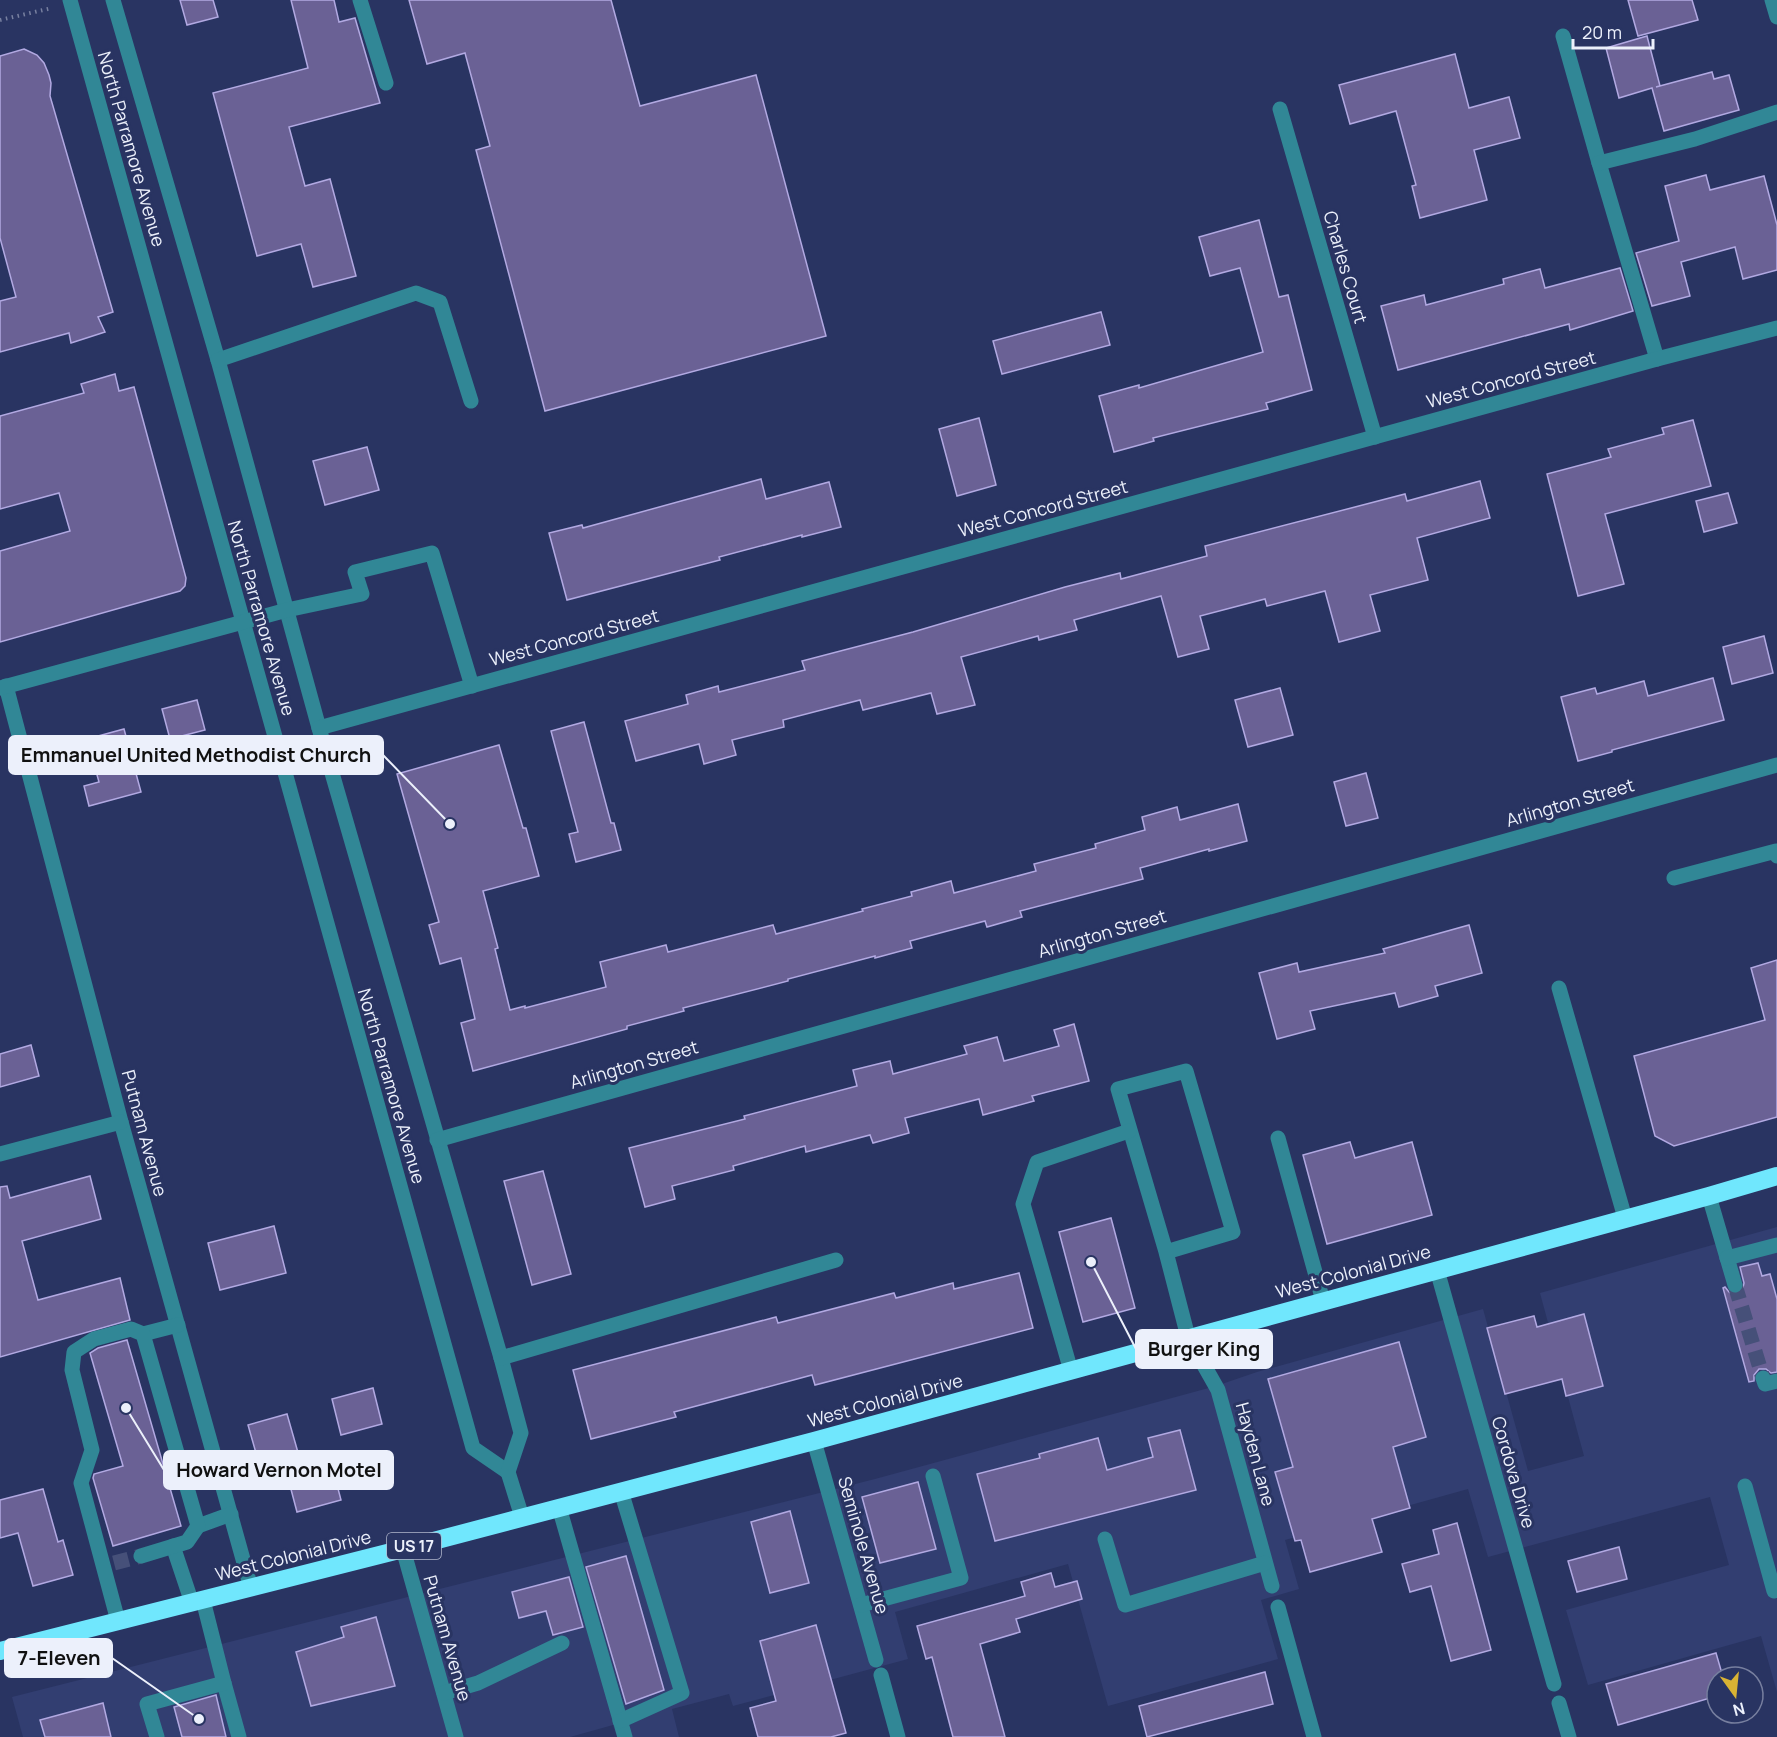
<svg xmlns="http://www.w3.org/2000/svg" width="1777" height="1737" font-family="Manrope,sans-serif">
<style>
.built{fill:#323e71}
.building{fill:#6a6195;stroke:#b2a9e2;stroke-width:1.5}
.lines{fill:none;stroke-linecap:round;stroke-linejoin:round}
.minor-tunnel{stroke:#465079;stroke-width:15;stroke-dasharray:15 8;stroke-linecap:butt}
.path{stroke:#7880a0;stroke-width:4;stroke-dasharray:1.5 4.5;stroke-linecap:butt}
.minor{stroke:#318796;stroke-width:15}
.highway{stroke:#70e7fd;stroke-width:18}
.labels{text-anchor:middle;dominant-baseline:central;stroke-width:6;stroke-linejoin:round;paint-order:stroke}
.shield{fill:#293462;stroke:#b2b8cd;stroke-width:1.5}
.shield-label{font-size:16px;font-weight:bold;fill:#ecf0fb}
.street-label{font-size:18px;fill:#ecf0fb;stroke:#293462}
.leader{fill:none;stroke:#ecf0fb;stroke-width:2}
.callout-dot{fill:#ecf0fb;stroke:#293462;stroke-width:2}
.callout{fill:#ecf0fb;stroke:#ecf0fb;stroke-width:2}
.callout-label{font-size:20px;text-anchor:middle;font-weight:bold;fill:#111}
</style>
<rect width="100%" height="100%" fill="#293462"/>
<polygon class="built" points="1777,1227 1777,1692 1761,1636 1588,1685 1566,1610 1729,1565 1710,1497 1488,1557 1468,1489 1285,1540 1299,1589 1261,1600 1278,1659 1108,1706 1068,1564 895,1612 908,1659 733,1706 729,1694 672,1709 679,1737 617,1737 613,1725 570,1737 23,1737 12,1697 875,1479 1216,1386 1257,1372 1483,1309 1528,1471 1584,1456 1540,1293"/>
<g class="building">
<polygon points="180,0 213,0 218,17 187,25"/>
<polygon points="291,0 334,0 339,22 355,18 380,103 289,127 305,186 330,179 356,276 313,287 301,244 257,256 213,93 308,68"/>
<polygon points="409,0 611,0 640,106 756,75 826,336 545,411 476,150 490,146 465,53 427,64"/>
<polygon points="1628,0 1692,0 1698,20 1638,36"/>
<polygon points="1647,36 1660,86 1656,87 1712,72 1714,79 1729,75 1739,110 1664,131 1652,88 1619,98 1606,48"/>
<polygon points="24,49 37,55 44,63 49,75 51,83 50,96 113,312 98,317 105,332 71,343 69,333 0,352 0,301 16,297 0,238 0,56"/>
<polygon points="1455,54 1469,108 1509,97 1520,138 1474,150 1487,200 1420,218 1412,186 1416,185 1396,111 1350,124 1339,85"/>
<polygon points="1706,175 1710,190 1764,176 1777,225 1777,270 1743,279 1735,247 1681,262 1690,296 1652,306 1636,253 1679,241 1665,186"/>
<polygon points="1259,220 1279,297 1288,295 1312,390 1266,403 1268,409 1153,438 1154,441 1114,452 1099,396 1139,385 1139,388 1263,352 1240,268 1210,276 1199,237"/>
<polygon points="1620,268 1633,311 1570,330 1569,324 1398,370 1381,306 1424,295 1426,305 1504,284 1503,279 1540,269 1545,288"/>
<polygon points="1101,312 1110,345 1002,374 993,341"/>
<polygon points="115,374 119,391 134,387 186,578 185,586 180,591 173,593 0,642 0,551 70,531 59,493 0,509 0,416 84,393 81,384"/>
<polygon points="979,418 996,485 957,496 939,429"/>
<polygon points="1693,420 1711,486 1605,514 1624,584 1578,596 1547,474 1611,457 1608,449 1664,434 1662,428"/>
<polygon points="367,447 379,490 325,505 313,461"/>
<polygon points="761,479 766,499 829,482 841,527 802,537 802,535 719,557 720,560 567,600 549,533 582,525 583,528"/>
<polygon points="1480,481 1490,518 1417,538 1428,580 1370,595 1380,631 1339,642 1325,591 1267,606 1265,599 1200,616 1209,649 1178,657 1161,596 1074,620 1077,630 1039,640 1038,636 961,657 975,705 937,714 931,693 863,710 860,700 783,720 784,727 732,740 736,755 704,764 699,744 636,761 625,721 688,704 686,695 718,686 719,692 805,670 802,661 913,632 1065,587 1120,573 1121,579 1207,556 1205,546 1405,494 1407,501"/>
<polygon points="1728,493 1737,523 1704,532 1696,501"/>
<polygon points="1764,636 1773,673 1732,684 1723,647"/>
<polygon points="1713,678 1724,720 1612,750 1612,752 1578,761 1561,697 1595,688 1597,694 1644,681 1648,696"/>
<polygon points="1280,688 1293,735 1248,747 1235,700"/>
<polygon points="197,700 205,730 170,739 162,709"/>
<polygon points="584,722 611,823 614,823 621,850 576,862 569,834 578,832 551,731"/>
<polygon points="124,729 141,792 89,806 84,786 99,782 87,739"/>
<polygon points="499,745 523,828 526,828 539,876 483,891 498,948 495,949 510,1010 525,1006 525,1008 606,987 600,962 666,945 668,952 773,925 776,934 863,911 862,909 912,896 911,892 951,881 954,893 1036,871 1034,864 1096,848 1095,844 1145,830 1142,817 1177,807 1180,820 1238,804 1247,841 1209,851 1209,849 1140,868 1143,879 1020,911 1022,917 987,927 985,921 910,941 912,948 875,958 875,956 788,979 788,981 683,1008 684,1011 627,1026 627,1029 473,1071 461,1023 475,1019 461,958 440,964 429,925 439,922 397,774"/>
<polygon points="1366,773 1378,818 1346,826 1334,782"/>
<polygon points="1469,925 1482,973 1435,986 1438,996 1399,1007 1395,993 1310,1011 1315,1029 1277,1039 1259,973 1297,963 1299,972 1385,953 1383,949"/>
<polygon points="1777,960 1777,1117 1674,1146 1655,1136 1634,1056 1765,1020 1751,968"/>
<polygon points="1074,1024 1089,1081 1032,1096 1034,1101 983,1115 979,1099 905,1118 909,1133 873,1143 870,1135 806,1152 805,1146 733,1166 734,1170 672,1186 675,1199 645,1207 629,1148 745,1119 744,1116 857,1086 853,1070 890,1061 893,1074 967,1054 964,1046 997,1037 1004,1061 1059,1046 1054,1030"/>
<polygon points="31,1045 39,1076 0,1087 0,1054"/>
<polygon points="1350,1142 1355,1158 1412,1142 1432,1215 1327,1244 1303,1155"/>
<polygon points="543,1171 571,1274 532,1285 504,1181"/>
<polygon points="90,1176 101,1219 22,1241 38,1300 120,1278 130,1320 0,1357 0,1187 7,1186 10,1198"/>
<polygon points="1111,1218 1135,1308 1083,1322 1059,1232"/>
<polygon points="274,1226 286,1273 220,1290 208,1243"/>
<polygon points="1758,1263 1762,1276 1770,1274 1777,1299 1777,1372 1771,1373 1766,1369 1759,1369 1754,1375 1754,1381 1749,1382 1723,1288 1725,1287 1729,1292 1733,1295 1742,1292 1744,1283 1740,1267"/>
<polygon points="1019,1273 1033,1328 815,1385 812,1375 674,1412 676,1417 591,1439 573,1370 776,1317 778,1323 894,1293 896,1298 953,1283 954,1289"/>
<polygon points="1584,1314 1603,1386 1566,1396 1562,1379 1505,1394 1487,1328 1534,1316 1537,1327"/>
<polygon points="127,1340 181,1526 113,1546 93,1478 94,1474 123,1466 90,1353 98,1348"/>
<polygon points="1399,1342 1426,1437 1393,1447 1410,1508 1372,1519 1382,1552 1310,1572 1301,1540 1295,1541 1275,1472 1293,1467 1268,1379"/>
<polygon points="373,1388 382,1424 341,1435 332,1399"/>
<polygon points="287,1414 299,1456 260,1467 248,1425"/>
<polygon points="1180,1430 1196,1490 995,1541 977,1474 1040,1458 1039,1454 1098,1438 1107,1470 1153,1457 1148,1438"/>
<polygon points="332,1466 341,1500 297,1512 288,1478"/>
<polygon points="918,1482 936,1549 880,1563 862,1497"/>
<polygon points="43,1489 58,1542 63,1540 73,1575 33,1586 18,1533 0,1538 0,1500"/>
<polygon points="790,1511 809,1583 770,1593 751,1522"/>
<polygon points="1457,1523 1491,1650 1451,1661 1431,1586 1410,1592 1402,1564 1439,1554 1433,1530"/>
<polygon points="1619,1547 1627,1579 1577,1592 1568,1561"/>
<polygon points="626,1556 664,1690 626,1704 586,1567"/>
<polygon points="1051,1573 1055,1587 1077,1581 1082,1599 1016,1619 1020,1632 980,1644 1005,1737 953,1737 932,1657 926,1659 917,1626 1025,1596 1021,1582"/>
<polygon points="569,1577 583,1627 553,1635 546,1611 519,1618 512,1592"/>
<polygon points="376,1617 395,1686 311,1706 296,1652 344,1637 341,1627"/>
<polygon points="816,1625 846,1733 831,1737 758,1737 750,1708 776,1701 760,1641"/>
<polygon points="1716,1653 1723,1677 1717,1677 1717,1696 1618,1725 1606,1684"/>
<polygon points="1265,1672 1273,1704 1147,1737 1139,1706"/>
<polygon points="216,1695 226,1737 182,1737 174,1707"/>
<polygon points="103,1703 111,1737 45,1737 40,1720"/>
</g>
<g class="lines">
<g class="minor-tunnel">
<polyline points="1735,1285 1763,1378"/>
<polyline points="114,1563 141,1556"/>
</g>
<polyline class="path" points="0,20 52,8"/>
<g class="minor">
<polyline points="70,0 473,1448 508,1472"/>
<polyline points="113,0 218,360 319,728 501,1358 521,1433 508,1472 522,1517"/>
<polyline points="360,0 386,83"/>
<polyline points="1772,0 1777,17"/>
<polyline points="1563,36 1599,163 1657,359"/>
<polyline points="1280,109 1375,437"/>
<polyline points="1599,163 1695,139 1777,112"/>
<polyline points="218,360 416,293 440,302 471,401"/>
<polyline points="6,686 121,1122 251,1588"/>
<polyline points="0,688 287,610 362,594 355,572 432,553 472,686"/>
<polyline points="319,728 1657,359 1777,328"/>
<polyline points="1674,878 1776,851 1777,856"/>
<polyline points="1559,988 1625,1218"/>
<polyline points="1278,1138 1323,1301"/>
<polyline points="437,1140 1777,765"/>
<polyline points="0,1154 121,1122"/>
<polyline points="1709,1196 1735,1285"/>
<polyline points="1166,1252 1118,1089 1186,1071 1233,1232 1166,1252 1188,1337 1218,1390 1272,1586"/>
<polyline points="1727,1258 1777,1245"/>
<polyline points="1437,1270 1554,1684"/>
<polyline points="143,1334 178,1325"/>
<polyline points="501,1358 836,1260"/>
<polyline points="1071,1371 1023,1204 1037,1162 1129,1131"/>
<polyline points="1763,1378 1765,1384 1777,1381"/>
<polyline points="814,1441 876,1660"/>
<polyline points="1745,1486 1774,1591 1777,1590"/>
<polyline points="559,1507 625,1737"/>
<polyline points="198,1526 231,1514"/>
<polyline points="1105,1539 1125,1605 1265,1563"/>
<polyline points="173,1546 192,1603"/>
<polyline points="403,1549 456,1737"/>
<polyline points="861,1605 961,1578 933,1476"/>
<polyline points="1278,1607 1314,1737"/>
<polyline points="118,1621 81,1483 92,1450 72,1370 74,1352 94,1339 131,1329 143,1334 198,1526 187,1542 141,1556"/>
<polyline points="881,1675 898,1737"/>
<polyline points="224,1683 239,1737"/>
<polyline points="444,1693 478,1683 562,1643"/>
<polyline points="1559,1703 1569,1737"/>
<polyline points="620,1721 682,1693 621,1491"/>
<polyline points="157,1737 147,1704 224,1683 203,1600"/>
</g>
<polyline class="highway" points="0,1651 403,1549 814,1441 1709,1196 1777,1176"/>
</g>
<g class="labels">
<rect class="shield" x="387" y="1533" width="54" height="26" rx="4.5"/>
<g class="shield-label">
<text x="414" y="1546">US 17</text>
</g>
<g class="street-label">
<text transform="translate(132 149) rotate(74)">North Parramore Avenue</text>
<text transform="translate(1346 267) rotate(74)">Charles Court</text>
<text transform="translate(1511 379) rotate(-15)">West Concord Street</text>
<text transform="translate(1043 508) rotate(-15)">West Concord Street</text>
<text transform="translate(262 618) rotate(74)">North Parramore Avenue</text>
<text transform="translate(574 637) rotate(-15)">West Concord Street</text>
<text transform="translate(1570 802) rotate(-16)">Arlington Street</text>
<text transform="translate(1102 933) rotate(-16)">Arlington Street</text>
<text transform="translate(634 1064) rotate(-16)">Arlington Street</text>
<text transform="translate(392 1086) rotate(74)">North Parramore Avenue</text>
<text transform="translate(145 1133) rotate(75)">Putnam Avenue</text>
<text transform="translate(1353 1271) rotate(-15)">West Colonial Drive</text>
<text transform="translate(885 1400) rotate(-15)">West Colonial Drive</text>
<text transform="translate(1256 1454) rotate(75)">Hayden Lane</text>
<text transform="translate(1514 1472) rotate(74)">Cordova Drive</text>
<text transform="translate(864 1545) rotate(74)">Seminole Avenue</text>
<text transform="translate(293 1555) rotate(-14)">West Colonial Drive</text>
<text transform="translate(448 1638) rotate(74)">Putnam Avenue</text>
</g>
</g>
<path class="leader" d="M450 824L383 755M1091 1262L1136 1349M126 1408L164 1470M199 1719L112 1658"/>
<g class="callout-dot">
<circle cx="450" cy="824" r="6"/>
<circle cx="1091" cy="1262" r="6"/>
<circle cx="126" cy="1408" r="6"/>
<circle cx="199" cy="1719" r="6"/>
</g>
<g class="callout">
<rect x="9" y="736" width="374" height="38" rx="6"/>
<rect x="1136" y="1330" width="136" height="38" rx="6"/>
<rect x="164" y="1451" width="229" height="38" rx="6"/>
<rect x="5" y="1639" width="107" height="38" rx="6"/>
</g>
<g class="callout-label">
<text x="196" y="762">Emmanuel United Methodist Church</text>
<text x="1204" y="1356">Burger King</text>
<text x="279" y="1477">Howard Vernon Motel</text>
<text x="59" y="1665">7-Eleven</text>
</g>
<g transform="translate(1735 1695) rotate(165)"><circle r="28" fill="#293462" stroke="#777f9f" stroke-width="1.5"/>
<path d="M0-4.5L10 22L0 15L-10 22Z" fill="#d9b334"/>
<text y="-9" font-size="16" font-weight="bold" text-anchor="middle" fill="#ecf0fb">N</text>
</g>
<path d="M1573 39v9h80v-9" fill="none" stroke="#ecf0fb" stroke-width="3"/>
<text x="1582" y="39" font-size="18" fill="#ecf0fb" stroke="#293462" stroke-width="4.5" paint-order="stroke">20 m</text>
</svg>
